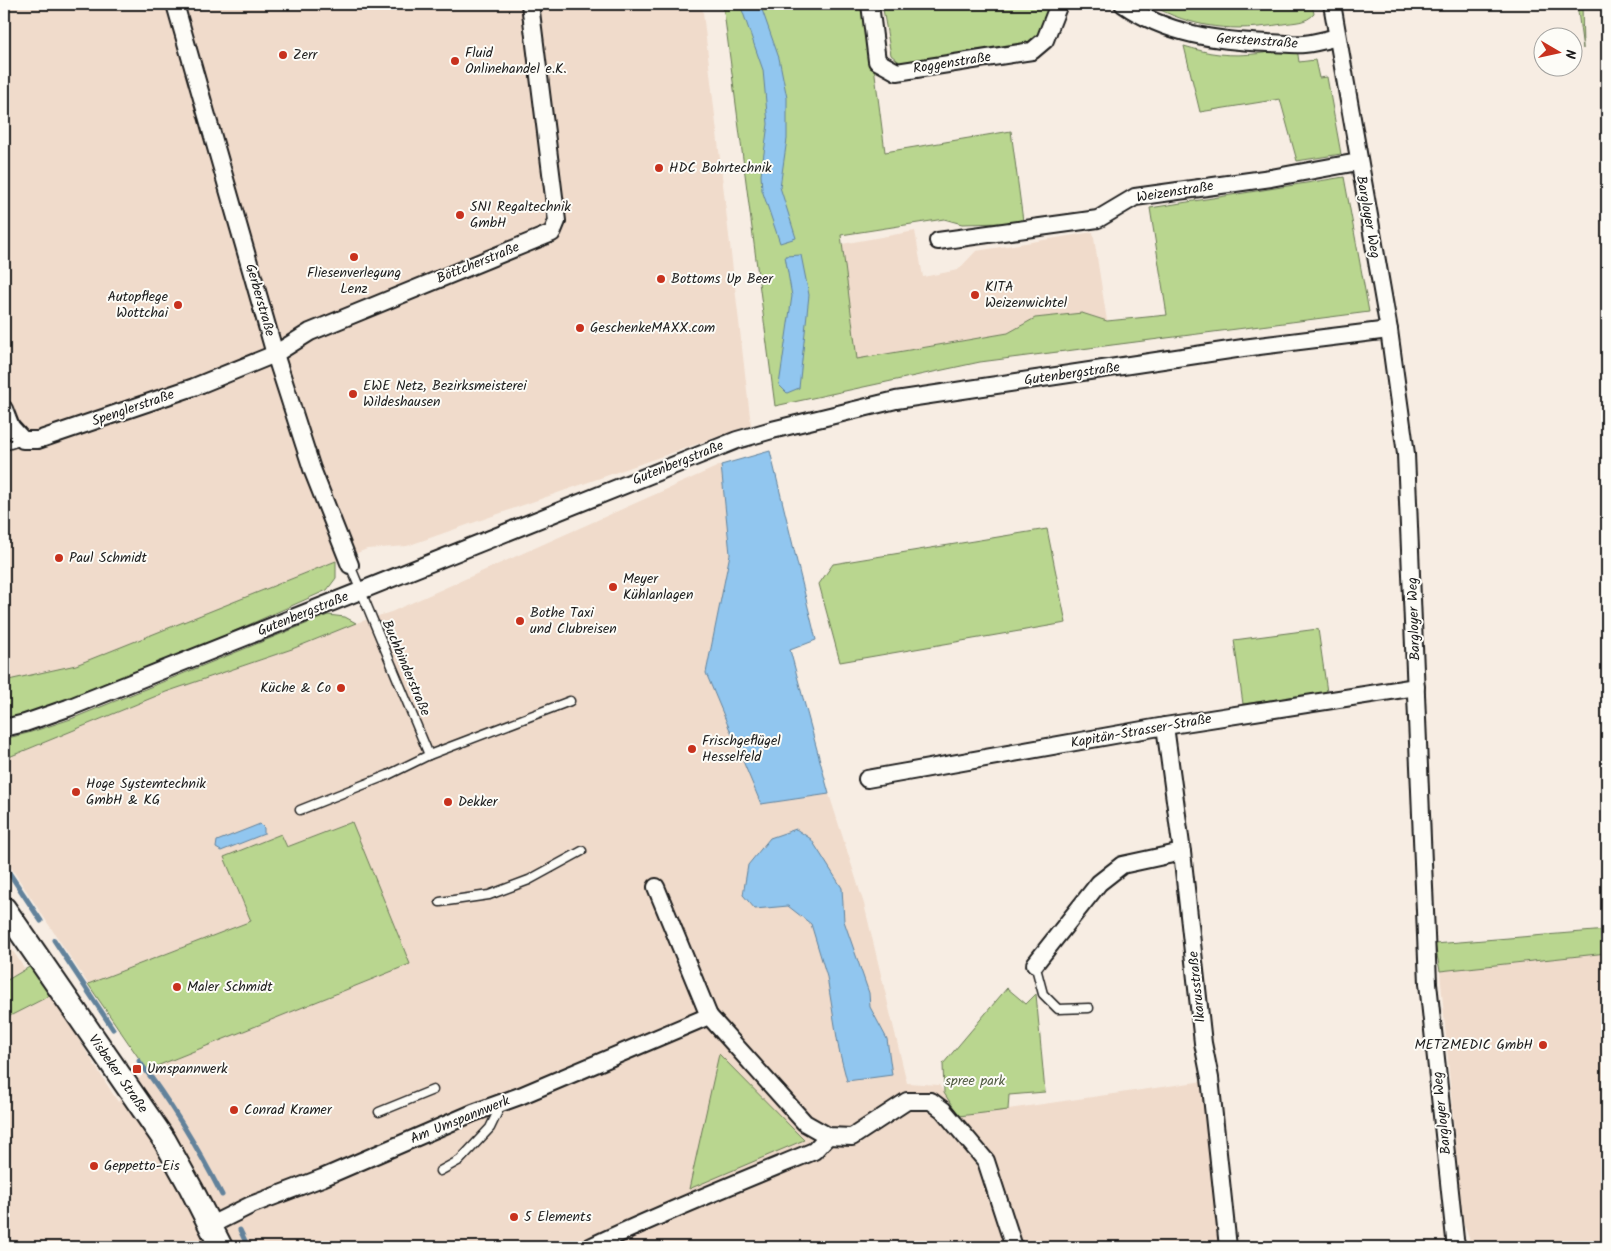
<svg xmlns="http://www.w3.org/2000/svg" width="1611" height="1251" font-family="Kalam,sans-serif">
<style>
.built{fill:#f0dbcb}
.green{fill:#b9d68f;stroke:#6a7956}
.water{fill:#91c6ef;stroke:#62829b}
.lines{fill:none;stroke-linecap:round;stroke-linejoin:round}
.stream{stroke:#62829b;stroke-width:5}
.service-casing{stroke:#1c1c1c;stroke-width:11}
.minor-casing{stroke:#1c1c1c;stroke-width:20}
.secondary-casing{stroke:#1c1c1c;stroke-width:26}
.service{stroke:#fdfcf7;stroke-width:8}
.minor{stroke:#fdfcf7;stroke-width:16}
.secondary{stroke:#fdfcf7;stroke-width:22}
.poi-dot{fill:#c8321e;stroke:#fdfcf7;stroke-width:2}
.labels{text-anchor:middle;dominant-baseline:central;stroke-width:4;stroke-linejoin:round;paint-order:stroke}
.street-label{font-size:14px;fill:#1c1c1c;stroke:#fdfcf7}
.poi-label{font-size:14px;fill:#1c1c1c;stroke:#fdfcf7;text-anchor:start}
.park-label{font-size:14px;fill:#535d44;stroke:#fdfcf7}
</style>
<rect width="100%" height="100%" fill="#f7ede3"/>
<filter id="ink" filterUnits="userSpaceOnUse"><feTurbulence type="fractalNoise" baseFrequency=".02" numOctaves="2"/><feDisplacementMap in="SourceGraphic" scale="10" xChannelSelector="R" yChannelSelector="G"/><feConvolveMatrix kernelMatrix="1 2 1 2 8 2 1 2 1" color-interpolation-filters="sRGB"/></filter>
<g filter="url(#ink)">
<g class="built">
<polygon points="4,4 702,4 751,425 407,546 367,549 76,665 4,681"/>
<polygon points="915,231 923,277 958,270 976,251 1093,232 1107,321 1082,313 1035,318 1008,333 857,359 842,244"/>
<polygon points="721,465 730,554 706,673 761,803 829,794 864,904 907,1083 939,1085 959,1116 1204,1081 1222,1247 4,1247 4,1019 51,995 118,1102 147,1070 410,964 351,822 287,847 281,834 224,857 251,921 88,984 4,857 4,759 166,692 292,649 356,623 391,612"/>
<polygon points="4,938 25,969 4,982"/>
<polygon points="1607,953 1607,1247 1472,1247 1462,1218 1440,971"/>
</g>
<g class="green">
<polygon points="723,4 866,4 885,152 1011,131 1023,221 1006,223 962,224 944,219 841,235 857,359 1008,333 1035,318 1082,313 1107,321 1167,315 1150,208 1344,177 1369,312 980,362 775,406"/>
<polygon points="887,4 1053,4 1042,32 1034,43 903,65 891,55 883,9"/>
<path d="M 1149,4 L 1312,4 L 1314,14 C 1306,23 1295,22 1283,24 C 1233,32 1194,29 1149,4 Z"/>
<polygon points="1577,4 1582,4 1583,49"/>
<path d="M 1184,46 C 1195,49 1207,53 1219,54 C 1245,57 1271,52 1297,48 L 1299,62 L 1315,60 L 1319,78 L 1327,77 L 1341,154 L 1297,161 L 1280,99 L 1200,112 Z"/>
<polygon points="1047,529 1066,623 840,662 819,584 833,564"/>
<path d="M 336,561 L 336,578 L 327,590 C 257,621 187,653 115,682 C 79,696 42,714 4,718 L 4,681 L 76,665 Z"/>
<polygon points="328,615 345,617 356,623 292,649 166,692 4,759 4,739 28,733 71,719"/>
<polygon points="1318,629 1327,692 1243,704 1234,640"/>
<polygon points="352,822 410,964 147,1070 88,984 251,921 224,857 281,834 287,847"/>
<polygon points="1607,930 1607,953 1440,971 1435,944"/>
<polygon points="31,966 51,995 4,1019 4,982"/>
<polygon points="1007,988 1026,1004 1036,994 1045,1092 1009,1095 1008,1110 959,1116 944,1093 943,1064"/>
<polygon points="719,1054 804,1140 689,1189"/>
</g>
<g class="water">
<polygon points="740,4 760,4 779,58 787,98 787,139 780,187 796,238 780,243 762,190 761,175 768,124 763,70"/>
<polygon points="801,255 809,295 799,388 787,393 779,385 792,296 785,256"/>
<polygon points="770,451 816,640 790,650 829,794 761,804 706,673 730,554 721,465"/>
<polygon points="260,824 264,828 264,834 221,851 216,848 217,841"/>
<polygon points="796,829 811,839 842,888 844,921 869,993 870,1007 887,1039 892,1075 847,1081 839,1050 827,977 811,924 788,906 755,909 743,895 748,865 770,838"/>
</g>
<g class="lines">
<g class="stream">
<polyline points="4,865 41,921"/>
<polyline points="54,940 113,1029"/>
<path d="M 139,1061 C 171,1103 198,1148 222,1195"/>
<polyline points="240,1230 248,1247"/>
</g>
<g class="service-casing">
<g id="service">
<polyline points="4,446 23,440"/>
<polyline points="429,755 570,701"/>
<polyline points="300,810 388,775 429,755 350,565"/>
<polyline points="440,902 489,895 529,880 582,851"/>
<polyline points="1035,964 1043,994 1058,1009 1089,1008"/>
<polyline points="379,1112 433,1090"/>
<polyline points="440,1171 460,1160 490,1128 501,1105"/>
</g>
</g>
<g class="minor-casing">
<g id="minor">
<polyline points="175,4 275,354 312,469 350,565"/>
<polyline points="870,4 877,61 897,72 1032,51 1045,40 1059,4"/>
<path d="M 1123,4 C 1166,34 1217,41 1269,43 C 1280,43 1292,45 1304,44 C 1315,43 1326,40 1337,37"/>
<polyline points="1332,4 1389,330 1406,454 1428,983 1455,1239 1457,1247"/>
<polyline points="938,241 1098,219 1135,197 1271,178 1358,162"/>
<polyline points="4,409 11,427 23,440 38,440 194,387 275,354 310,332 552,233 557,221 530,4"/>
<polyline points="1165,726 1182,852 1203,1043 1210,1078 1228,1247"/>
<polyline points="4,728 25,723 68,708 737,440 772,430 896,400 1243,348 1389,330"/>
<polyline points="867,779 1165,726 1416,687"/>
<polyline points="656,887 709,1016"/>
<polyline points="1035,964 1099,883 1122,865 1182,852"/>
<polyline points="211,1225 251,1205 322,1178 473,1113 520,1096 709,1016 805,1123 828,1136 852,1137 907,1101 931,1101 943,1110 986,1161 1014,1247"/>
<path d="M 590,1247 C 664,1212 739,1182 814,1151 L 828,1136"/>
</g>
</g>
<g class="secondary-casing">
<polyline id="secondary" points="4,908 165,1141 191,1188 221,1247"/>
</g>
<use href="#service" class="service"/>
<use href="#minor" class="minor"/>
<use href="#secondary" class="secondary"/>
</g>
</g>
<g class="poi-dot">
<circle cx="283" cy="55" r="5"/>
<circle cx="455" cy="61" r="5"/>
<circle cx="659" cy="168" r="5"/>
<circle cx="460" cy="215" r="5"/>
<circle cx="354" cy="257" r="5"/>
<circle cx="661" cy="279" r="5"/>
<circle cx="975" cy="295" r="5"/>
<circle cx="178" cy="305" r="5"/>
<circle cx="580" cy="328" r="5"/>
<circle cx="353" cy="394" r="5"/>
<circle cx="59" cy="558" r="5"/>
<circle cx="613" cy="587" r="5"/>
<circle cx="520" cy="621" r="5"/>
<circle cx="341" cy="688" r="5"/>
<circle cx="692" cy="749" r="5"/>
<circle cx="76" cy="792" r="5"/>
<circle cx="448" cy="802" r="5"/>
<circle cx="177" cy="987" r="5"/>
<circle cx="1543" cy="1045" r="5"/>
<rect x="132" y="1064" width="10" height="10" rx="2.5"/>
<circle cx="234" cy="1110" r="5"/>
<circle cx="94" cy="1166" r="5"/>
<circle cx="514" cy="1217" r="5"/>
</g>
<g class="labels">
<g class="street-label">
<text transform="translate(1257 41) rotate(4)">Gerstenstraße</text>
<text transform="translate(952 63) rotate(-9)">Roggenstraße</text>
<text transform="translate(1175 192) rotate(-9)">Weizenstraße</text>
<text transform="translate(1368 217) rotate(80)">Bargloyer Weg</text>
<text transform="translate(478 263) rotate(-22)">Böttcherstraße</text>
<text transform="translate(260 300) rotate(74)">Gerberstraße</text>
<text transform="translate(1072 374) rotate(-8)">Gutenbergstraße</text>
<text transform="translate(133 408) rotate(-19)">Spenglerstraße</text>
<text transform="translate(678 463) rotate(-22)">Gutenbergstraße</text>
<text transform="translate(303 614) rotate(-22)">Gutenbergstraße</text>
<text transform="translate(1414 619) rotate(-92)">Bargloyer Weg</text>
<text transform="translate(406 668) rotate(67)">Buchbinderstraße</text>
<text transform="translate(1141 731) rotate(-10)">Kapitän-Strasser-Straße</text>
<text transform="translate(1197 987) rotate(-96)">Ikarusstraße</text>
<text transform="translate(118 1074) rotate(55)">Visbeker Straße</text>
<text transform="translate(1442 1113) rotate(-96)">Bargloyer Weg</text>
<text transform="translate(460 1120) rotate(-22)">Am Umspannwerk</text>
</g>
<g class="poi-label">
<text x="465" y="53">Fluid<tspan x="465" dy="16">Onlinehandel e.K.</tspan></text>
<text x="293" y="55">Zerr</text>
<text x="669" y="168">HDC Bohrtechnik</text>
<text x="470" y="207">SNI Regaltechnik<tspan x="470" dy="16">GmbH</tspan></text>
<text x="354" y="273" text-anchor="middle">Fliesenverlegung<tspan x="354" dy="16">Lenz</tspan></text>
<text x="671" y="279">Bottoms Up Beer</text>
<text x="985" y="287">KITA<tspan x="985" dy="16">Weizenwichtel</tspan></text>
<text x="168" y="297" text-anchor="end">Autopflege<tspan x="168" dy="16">Wottchai</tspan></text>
<text x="590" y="328">GeschenkeMAXX.com</text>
<text x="363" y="386">EWE Netz, Bezirksmeisterei<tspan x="363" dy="16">Wildeshausen</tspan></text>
<text x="69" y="558">Paul Schmidt</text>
<text x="623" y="579">Meyer<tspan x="623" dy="16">Kühlanlagen</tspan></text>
<text x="530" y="613">Bothe Taxi<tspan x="530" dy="16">und Clubreisen</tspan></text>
<text x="331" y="688" text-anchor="end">Küche &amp; Co</text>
<text x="702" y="741">Frischgeflügel<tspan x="702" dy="16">Hesselfeld</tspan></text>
<text x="86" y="784">Hoge Systemtechnik<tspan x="86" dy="16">GmbH &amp; KG</tspan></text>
<text x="458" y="802">Dekker</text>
<text x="187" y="987">Maler Schmidt</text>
<text x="1533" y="1045" text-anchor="end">METZMEDIC GmbH</text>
<text x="147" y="1069">Umspannwerk</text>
<text x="244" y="1110">Conrad Kramer</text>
<text x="104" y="1166">Geppetto-Eis</text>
<text x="524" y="1217">5 Elements</text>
</g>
<g class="park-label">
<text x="975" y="1081">spree park</text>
</g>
</g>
<rect width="1611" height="1251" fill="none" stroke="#fdfcf7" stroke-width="20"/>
<rect x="10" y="10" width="1591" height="1231" fill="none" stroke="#1c1c1c" stroke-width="2" filter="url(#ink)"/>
<g transform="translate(1558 52) rotate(99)"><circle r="24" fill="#fdfcf7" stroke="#a3a29f"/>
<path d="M0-4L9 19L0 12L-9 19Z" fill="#c8321e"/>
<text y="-8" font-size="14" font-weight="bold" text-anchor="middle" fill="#1c1c1c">N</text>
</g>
</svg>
